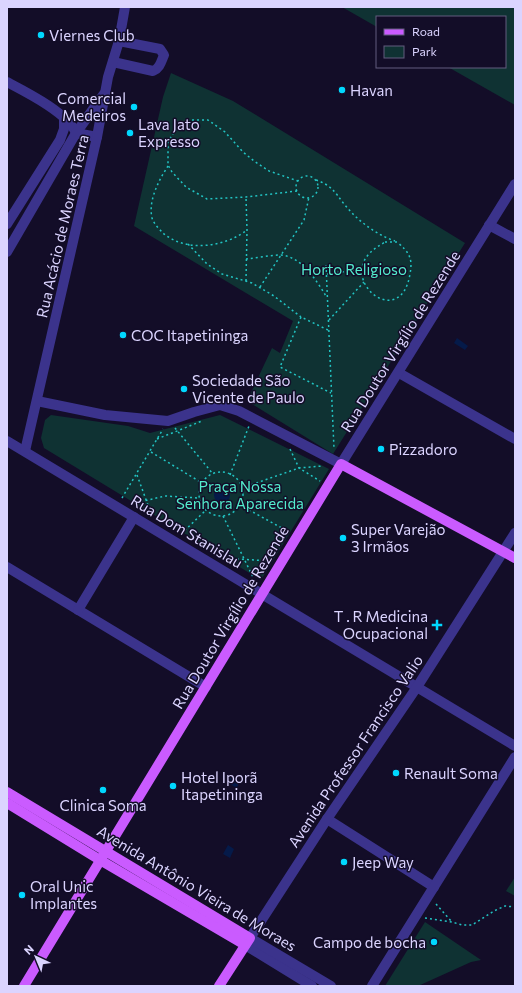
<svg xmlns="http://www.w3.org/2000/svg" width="522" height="993" font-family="Commissioner,sans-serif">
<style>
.green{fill:#0f3233}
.water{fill:#051a49}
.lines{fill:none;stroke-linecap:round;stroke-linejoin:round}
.path{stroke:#22c4c3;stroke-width:1.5;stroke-dasharray:2 3;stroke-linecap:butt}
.minor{stroke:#3b338c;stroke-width:10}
.major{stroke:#ca5bff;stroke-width:10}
.poi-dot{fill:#00d8ff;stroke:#130d28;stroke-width:1.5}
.labels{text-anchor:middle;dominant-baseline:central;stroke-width:3;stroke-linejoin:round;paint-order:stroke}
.poi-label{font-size:15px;fill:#dbd4ff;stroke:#130d28;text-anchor:start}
.street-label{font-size:15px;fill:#dbd4ff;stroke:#130d28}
.park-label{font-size:15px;fill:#53eccd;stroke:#130d28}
</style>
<rect width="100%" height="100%" fill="#130d28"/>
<g class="green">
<polygon points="342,7 513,7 515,8 515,105 448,67 505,67 505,17 377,17 377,27"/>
<polygon points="171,73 233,101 465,243 333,454 247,401 272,348 280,353 293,321 134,226 163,97"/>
<polygon points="51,415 128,426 150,433 220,415 329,469 261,580 44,448 41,438 45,420"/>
<polygon points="515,877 515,896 506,891"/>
<polygon points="425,922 481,960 471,962 418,986 385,986"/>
</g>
<g class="water">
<polygon points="457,338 468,346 465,350 454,343"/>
<circle cx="222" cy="495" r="8"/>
<polygon points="229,777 239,782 237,788 226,782"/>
<polygon points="228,845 234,849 230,858 223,854"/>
</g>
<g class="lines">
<g class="path">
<path d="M 168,166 C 159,180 148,200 152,218 C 154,224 159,229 163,233 C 186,253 225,247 247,230"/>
<circle cx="307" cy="187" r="11"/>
<path d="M 316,180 C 331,185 335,192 344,204 C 358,221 375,234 395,241"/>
<polyline points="297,191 246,197 207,199 186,187 172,172 168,165 168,142 174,132 180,126 190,120 208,120 225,132 243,152 254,161 269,171 298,181"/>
<path d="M 385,242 L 397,242 C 409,252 413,258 410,274 C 401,329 343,285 368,255 C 373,249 379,246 385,242 Z"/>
<polyline points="188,244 207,264 222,274 252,283 274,296 301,317"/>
<path d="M 246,259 C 257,258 270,255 281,255 C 302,257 316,280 326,296"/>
<polyline points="326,265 334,449"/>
<polyline points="327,274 363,269"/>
<polyline points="246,281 247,230 246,197"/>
<polyline points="260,287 304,220 309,197"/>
<polyline points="329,320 364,282"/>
<polyline points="328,330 301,317 280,367 331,393"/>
<polyline points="175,428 213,474"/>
<polyline points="157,439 202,421"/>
<polyline points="290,449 299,468 320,481"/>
<polyline points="151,452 202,483"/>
<circle cx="221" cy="494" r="22"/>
<polyline points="137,475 152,516"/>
<polyline points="230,475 249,426"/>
<polyline points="242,488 299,468 322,466"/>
<polyline points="122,498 163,429"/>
<polyline points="131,504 165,496 199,498"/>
<polyline points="240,505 289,532"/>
<polyline points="223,516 253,577"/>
<polyline points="181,534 206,510"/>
<polyline points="222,558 270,561"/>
<polyline points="436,904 452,922"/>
<polyline points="425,918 452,922 462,925 472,925 494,911 505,906 515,907"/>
</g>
<g class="minor">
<path d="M 113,62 L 153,71 C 160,68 161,62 164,55 L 160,49 L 119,41"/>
<path d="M 7,82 C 26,92 68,113 76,133"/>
<polyline points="76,133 97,137"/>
<polyline points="7,224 60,140 64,129 64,118"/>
<polyline points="489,225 515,239"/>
<polyline points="7,252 76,133 104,94"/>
<polyline points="399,373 515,439"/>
<polyline points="37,401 105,415 168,421 194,412 220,405 239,411 341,464 515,184"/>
<polyline points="7,441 515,746"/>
<polyline points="25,451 97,137 108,77 119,41 125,7"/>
<polyline points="7,567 206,687"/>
<polyline points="78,610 134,517"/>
<polyline points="327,819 434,887"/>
<polyline points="245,945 312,986"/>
<polyline points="331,986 250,938 327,819 417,687 515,533"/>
<polyline points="372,986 515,757"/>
</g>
<g class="major">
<polyline points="7,792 250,938 219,986"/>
<polyline points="7,803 100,860 245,945"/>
<polyline points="24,986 341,464 515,558"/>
</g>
</g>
<g class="poi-dot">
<circle cx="41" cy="35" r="4"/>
<circle cx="342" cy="90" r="4"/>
<circle cx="134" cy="107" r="4"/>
<circle cx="130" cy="133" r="4"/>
<circle cx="123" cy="335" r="4"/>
<circle cx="184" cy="389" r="4"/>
<circle cx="381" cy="449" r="4"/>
<circle cx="343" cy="538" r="4"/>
<path d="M435 619h4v4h4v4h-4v4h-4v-4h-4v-4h4z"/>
<circle cx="396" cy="773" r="4"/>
<circle cx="173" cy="786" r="4"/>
<circle cx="103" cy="790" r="4"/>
<circle cx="344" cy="862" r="4"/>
<circle cx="22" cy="895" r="4"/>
<circle cx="434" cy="942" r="4"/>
</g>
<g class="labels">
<g class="poi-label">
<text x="49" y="35">Viernes Club</text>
<text x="350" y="90">Havan</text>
<text x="126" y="98" text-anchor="end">Comercial<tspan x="126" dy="17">Medeiros</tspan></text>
<text x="138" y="124">Lava Jato<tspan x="138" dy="17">Expresso</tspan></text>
<text x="131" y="335">COC Itapetininga</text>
<text x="192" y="380">Sociedade São<tspan x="192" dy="17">Vicente de Paulo</tspan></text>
<text x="389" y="449">Pizzadoro</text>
<text x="351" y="529">Super Varejão<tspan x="351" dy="17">3 Irmãos</tspan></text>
<text x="428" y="616" text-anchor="end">T . R Medicina<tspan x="428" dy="17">Ocupacional</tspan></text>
<text x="404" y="773">Renault Soma</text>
<text x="181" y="777">Hotel Iporã<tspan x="181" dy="17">Itapetininga</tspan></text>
<text x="103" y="805" text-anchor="middle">Clinica Soma</text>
<text x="352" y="862">Jeep Way</text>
<text x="30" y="886">Oral Unic<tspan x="30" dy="17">Implantes</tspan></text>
<text x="426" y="942" text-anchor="end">Campo de bocha</text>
</g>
<g class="street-label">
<text transform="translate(62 226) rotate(-77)">Rua Acácio de Moraes Terra</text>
<text transform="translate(400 341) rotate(-58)">Rua Doutor Virgílio de Rezende</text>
<text transform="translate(187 531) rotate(31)">Rua Dom Stanislau</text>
<text transform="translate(230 617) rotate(-59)">Rua Doutor Virgílio de Rezende</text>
<text transform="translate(355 751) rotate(-56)">Avenida Professor Francisco Valio</text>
<text transform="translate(197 888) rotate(31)">Avenida Antônio Vieira de Moraes</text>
</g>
<g class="park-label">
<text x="354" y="269">Horto Religioso</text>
<text x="240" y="486">Praça Nossa<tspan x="240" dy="17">Senhora Aparecida</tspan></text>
</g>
</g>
<rect width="522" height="993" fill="none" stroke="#dbd4ff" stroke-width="16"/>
<rect x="376" y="16" width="130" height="52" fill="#130d28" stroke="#635d7e"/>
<rect x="384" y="29" width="20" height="6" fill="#ca5bff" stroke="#635d7e"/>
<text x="412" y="36" font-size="12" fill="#dbd4ff">Road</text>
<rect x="384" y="46" width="20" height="12" fill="#0f3233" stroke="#635d7e"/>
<text x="412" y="56" font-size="12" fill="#dbd4ff">Park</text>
<g transform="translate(36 957) rotate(316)" stroke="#130d28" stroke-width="3" paint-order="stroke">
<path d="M0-3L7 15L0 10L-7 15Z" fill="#dbd4ff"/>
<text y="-6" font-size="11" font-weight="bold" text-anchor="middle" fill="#dbd4ff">N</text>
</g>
</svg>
